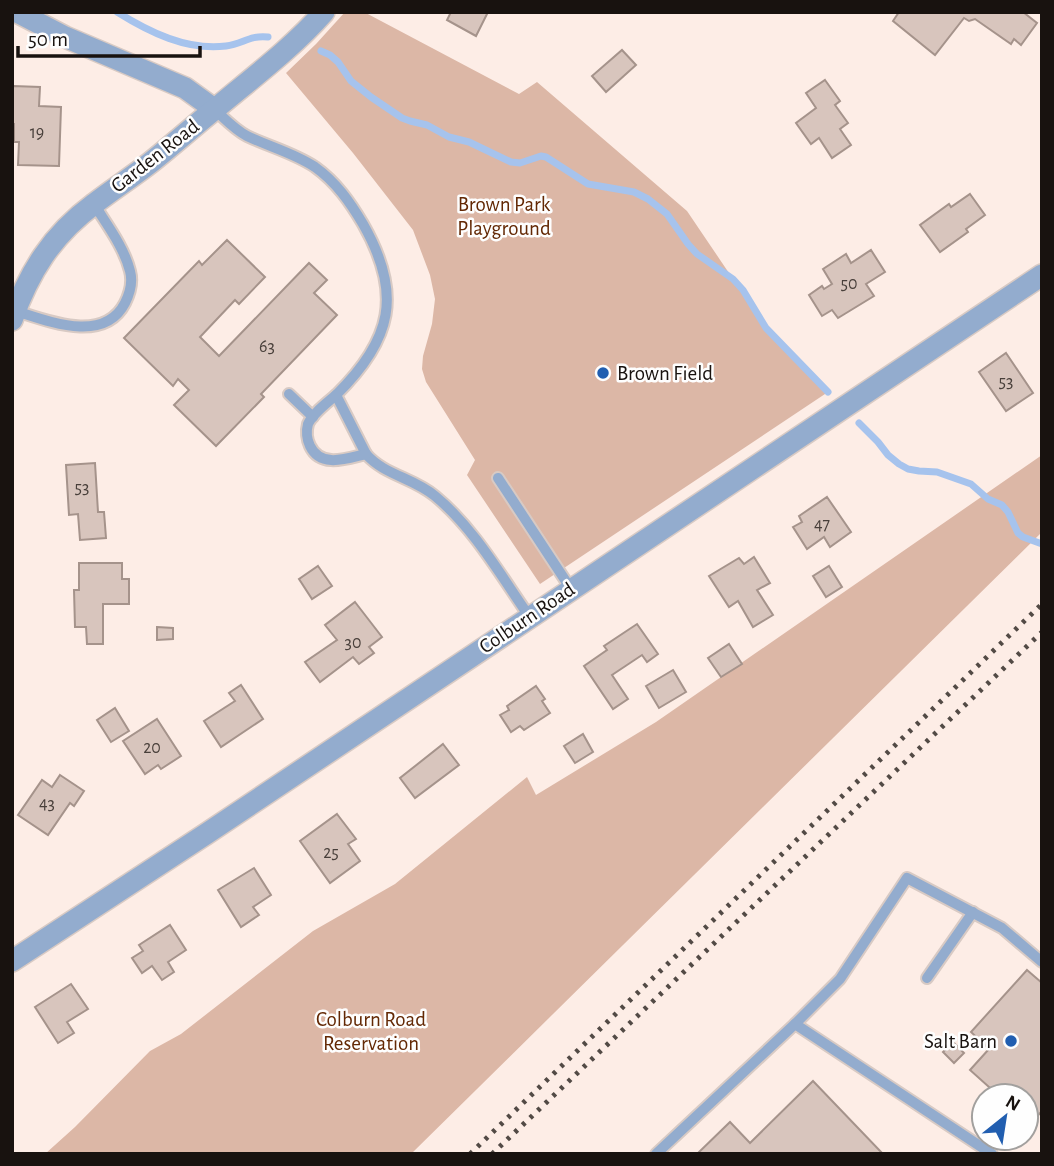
<svg xmlns="http://www.w3.org/2000/svg" width="1054" height="1166" font-family="'Alegreya Sans',sans-serif">
<style>
.green{fill:#dcb7a6}
.lines{fill:none;stroke-linecap:round;stroke-linejoin:round}
.stream{stroke:#a6c3ed;stroke-width:7}
.building{fill:#d8c5bd;stroke:#a5938b;stroke-width:2}
.service-casing{stroke:#d8cac4;stroke-width:14}
.minor-casing{stroke:#d8cac4;stroke-width:24}
.service{stroke:#93acce;stroke-width:10}
.minor{stroke:#93acce;stroke-width:21}
.rail{stroke:#524a45;stroke-width:5;stroke-dasharray:3.5 7;stroke-linecap:butt}
.poi-dot{fill:#215eb0;stroke:#fefefe;stroke-width:2.5}
.labels{text-anchor:middle;dominant-baseline:central;stroke-width:5;stroke-linejoin:round;paint-order:stroke}
.number-label{font-size:18px;fill:#483f3a}
.street-label{font-size:21px;fill:#18120f;stroke:#fefefe}
.park-label{font-size:21px;fill:#632804;stroke:#fefefe}
.poi-label{font-size:21px;fill:#18120f;stroke:#fefefe;text-anchor:start}
</style>
<rect width="100%" height="100%" fill="#fdede6"/>
<g class="green">
<polygon points="345,12 364,12 519,94 537,82 687,211 733,279 743,290 766,328 828,392 540,584 467,475 475,460 426,382 422,369 423,356 432,324 435,299 430,275 413,230 353,153 286,73 316,44"/>
<polygon points="1042,455 1042,532 411,1154 45,1154 75,1127 150,1051 181,1034 313,931 395,884 527,777 536,795 656,722"/>
</g>
<g class="lines">
<g class="stream">
<path d="M 117,12 C 149,32 187,51 226,46 C 243,44 249,35 268,37"/>
<polyline points="321,51 330,55 338,62 351,81 371,97 402,118 410,121 427,125 449,137 469,142 511,162 520,163 541,156 546,157 588,184 634,192 648,199 667,214 688,244 697,254 733,279 743,290 766,328 828,392"/>
<polyline points="859,423 878,442 888,455 899,464 908,469 919,471 937,472 971,484 988,499 1002,505 1008,512 1018,533 1023,537 1042,544"/>
</g>
</g>
<g class="building">
<polygon points="451,12 488,12 476,36 447,20"/>
<polygon points="899,12 1023,12 1037,23 1021,45 1014,39 1011,44 975,19 969,21 964,18 935,55 893,21"/>
<polygon points="622,50 636,65 606,92 592,76"/>
<polygon points="825,80 840,101 835,105 848,123 840,129 851,145 832,158 819,138 811,144 796,123 816,108 806,93"/>
<polygon points="13,86 40,87 39,106 61,107 59,166 18,165 19,142 14,142 14,124 12,124"/>
<polygon points="970,194 985,215 966,229 968,232 940,252 920,225 949,204 951,207"/>
<polygon points="227,240 265,277 239,304 235,300 200,337 219,356 309,263 327,280 314,293 337,315 261,394 264,397 216,446 174,405 189,390 178,379 173,386 124,338 199,261 202,265"/>
<polygon points="871,250 885,272 866,284 874,296 838,318 832,310 822,316 809,295 822,286 824,289 832,284 823,269 846,254 851,263"/>
<polygon points="1006,353 1033,393 1006,411 979,372"/>
<polygon points="95,463 98,512 104,512 106,538 80,540 78,514 69,515 66,465"/>
<polygon points="827,497 851,532 830,547 824,537 807,549 793,527 802,522 799,516"/>
<polygon points="754,557 770,583 757,590 773,615 753,627 738,601 729,607 709,576 739,558 744,564"/>
<polygon points="79,563 122,563 122,579 129,579 129,604 103,604 103,644 87,644 86,627 75,627 74,590 79,590"/>
<polygon points="318,566 332,586 312,599 299,579"/>
<polygon points="829,566 842,587 826,597 813,576"/>
<polygon points="355,602 382,637 369,647 374,653 359,664 353,657 320,682 305,662 337,640 325,625"/>
<polygon points="637,624 658,654 647,662 642,655 612,675 628,699 613,709 584,666 607,650 604,646"/>
<polygon points="157,627 173,628 173,639 157,640"/>
<polygon points="729,644 742,664 721,677 708,658"/>
<polygon points="673,670 686,692 659,708 646,686"/>
<polygon points="241,685 263,719 221,747 204,721 235,701 229,693"/>
<polygon points="536,686 545,699 542,701 550,713 524,730 520,726 511,732 500,715 509,710 507,706"/>
<polygon points="115,708 129,731 111,742 97,720"/>
<polygon points="157,719 181,756 161,769 158,765 145,774 123,741"/>
<polygon points="583,734 593,752 575,763 564,746"/>
<polygon points="443,744 459,765 415,798 400,778"/>
<polygon points="60,775 84,791 74,806 70,803 48,835 18,815 42,780 52,787"/>
<polygon points="337,814 356,839 348,844 360,861 330,883 300,841"/>
<polygon points="254,868 271,895 253,907 259,915 241,927 218,890"/>
<polygon points="170,925 186,950 168,962 174,972 162,980 152,966 142,973 132,958 143,951 139,945"/>
<polygon points="1027,970 1042,983 1042,1111 1030,1124 1026,1120 1026,1096 999,1096 970,1070 989,1049 971,1032"/>
<polygon points="71,984 88,1009 67,1022 74,1033 58,1043 35,1007"/>
<polygon points="953,1042 964,1053 954,1063 943,1052"/>
<polygon points="813,1081 883,1154 697,1154 730,1122 750,1143"/>
</g>
<g class="lines">
<g class="service-casing">
<g id="service">
<path d="M 214,109 C 225,119 235,130 247,136 C 270,147 294,153 315,167 C 336,182 350,202 363,224 C 403,294 392,340 336,395 L 366,454 C 384,475 414,478 435,496 C 474,528 501,576 529,616"/>
<path d="M 16,311 C 48,321 104,344 125,303 C 130,293 133,282 130,271 C 124,247 107,225 94,204"/>
<polyline points="289,394 313,417"/>
<path d="M 336,395 C 327,403 313,413 308,424 C 306,431 307,440 310,446 C 321,469 348,458 366,454"/>
<polyline points="498,478 571,589"/>
<polyline points="927,978 973,912"/>
<polyline points="795,1024 840,979 907,878 1002,928 1042,962"/>
<polyline points="656,1154 795,1024 992,1154"/>
</g>
</g>
<g class="minor-casing">
<g id="minor">
<polyline points="17,12 65,37 185,88 214,109"/>
<path d="M 12,320 C 29,272 52,235 94,204 C 112,190 132,177 150,163 C 174,144 196,124 220,105 C 256,75 293,47 324,12"/>
<polyline points="12,961 206,834 1042,275"/>
</g>
</g>
<use href="#service" class="service"/>
<use href="#minor" class="minor"/>
<g class="rail">
<polyline points="470,1154 1042,604"/>
<polyline points="492,1154 1042,632"/>
</g>
</g>
<g class="poi-dot">
<circle cx="603" cy="373" r="7"/>
<circle cx="1011" cy="1041" r="7"/>
</g>
<g class="labels">
<g class="number-label">
<text x="37" y="133">19</text>
<text x="849" y="284">50</text>
<text x="267" y="347">63</text>
<text x="1006" y="382">53</text>
<text x="82" y="488">53</text>
<text x="822" y="525">47</text>
<text x="353" y="643">30</text>
<text x="152" y="748">20</text>
<text x="47" y="804">43</text>
<text x="331" y="853">25</text>
</g>
<g class="street-label">
<text transform="translate(155 156) rotate(-38)">Garden Road</text>
<text transform="translate(527 618) rotate(-34)">Colburn Road</text>
</g>
<g class="park-label">
<text x="504" y="204">Brown Park<tspan x="504" dy="24">Playground</tspan></text>
<text x="371" y="1019">Colburn Road<tspan x="371" dy="24">Reservation</tspan></text>
</g>
<g class="poi-label">
<text x="617" y="373">Brown Field</text>
<text x="997" y="1041" text-anchor="end">Salt Barn</text>
</g>
</g>
<rect width="1054" height="1166" fill="none" stroke="#18120f" stroke-width="28"/>
<g transform="translate(1005 1117) rotate(30)"><circle r="33" fill="#fefefe" stroke="#a2a09e" stroke-width="2"/>
<path d="M0-5L12 26L0 18L-12 26Z" fill="#215eb0"/>
<text y="-10" font-size="19" font-weight="bold" text-anchor="middle" fill="#18120f">N</text>
</g>
<path d="M18 46v10h182v-10" fill="none" stroke="#18120f" stroke-width="3.5"/>
<text x="28" y="46" font-size="21" fill="#18120f" stroke="#fefefe" stroke-width="5" paint-order="stroke">50 m</text>
</svg>
